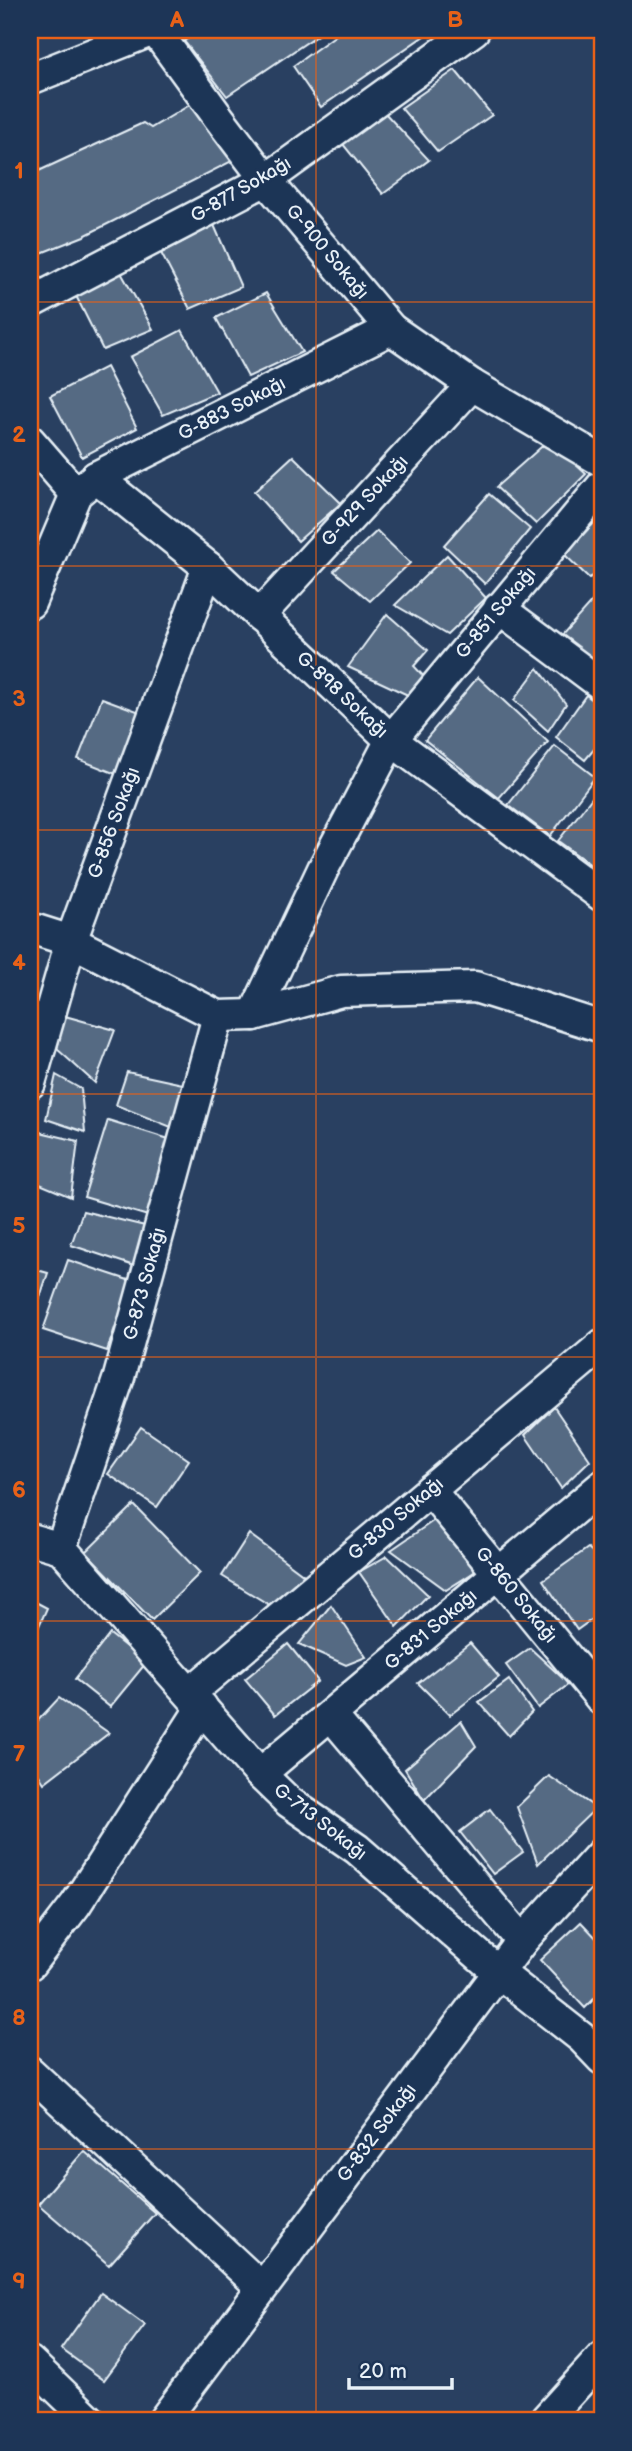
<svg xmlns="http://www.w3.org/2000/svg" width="632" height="2451" font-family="'Balsamiq Sans',sans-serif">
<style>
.building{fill:#556a83;stroke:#e8f1f8;stroke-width:2}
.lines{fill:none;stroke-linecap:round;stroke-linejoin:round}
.minor-casing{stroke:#e8f1f8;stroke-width:35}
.minor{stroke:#1d3557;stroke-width:30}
.grid{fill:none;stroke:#e86118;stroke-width:2;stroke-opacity:0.55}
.labels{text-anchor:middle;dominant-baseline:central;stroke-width:5;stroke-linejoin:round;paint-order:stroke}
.street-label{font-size:19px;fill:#e8f1f8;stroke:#1d3557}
.neatline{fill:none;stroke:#e86118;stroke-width:2.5}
.grid-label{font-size:23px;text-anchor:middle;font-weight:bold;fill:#e86118}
</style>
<rect width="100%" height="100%" fill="#294061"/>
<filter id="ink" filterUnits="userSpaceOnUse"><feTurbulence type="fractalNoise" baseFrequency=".0143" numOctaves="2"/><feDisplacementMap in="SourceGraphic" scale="14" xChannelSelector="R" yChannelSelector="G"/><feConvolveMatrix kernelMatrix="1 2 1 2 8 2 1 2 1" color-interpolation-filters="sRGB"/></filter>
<g filter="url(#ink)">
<g class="building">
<polygon points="202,30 325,30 227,96 184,41"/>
<polygon points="343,30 430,30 431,31 321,107 293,66"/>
<polygon points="455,70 492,115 438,152 401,108"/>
<polygon points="193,103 234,160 84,236 31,257 30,175 143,123 151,128"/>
<polygon points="385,113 429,160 383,194 342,143"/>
<polygon points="214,225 241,287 190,309 161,253"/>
<polygon points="119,269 153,329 103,350 74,292"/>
<polygon points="266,293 302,352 248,377 216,318"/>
<polygon points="182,330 217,392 163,415 130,357"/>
<polygon points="106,367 137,428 82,457 50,396"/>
<polygon points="549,440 586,474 536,524 496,487"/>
<polygon points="293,456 341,503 298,541 254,492"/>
<polygon points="489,494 530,529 485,584 444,545"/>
<polygon points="602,515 602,572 589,578 564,554"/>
<polygon points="377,531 410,563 370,601 334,571"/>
<polygon points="447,555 486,598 447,635 395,605"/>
<polygon points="602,590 602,666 561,636"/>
<polygon points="387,614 428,650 414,666 427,680 412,697 348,667"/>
<polygon points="538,668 566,704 548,731 514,700"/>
<polygon points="478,677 548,742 499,798 425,740"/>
<polygon points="586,695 602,707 602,740 585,760 556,737"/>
<polygon points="102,698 140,712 116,774 78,759"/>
<polygon points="555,746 595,777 550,836 508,805"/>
<polygon points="598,790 602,794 602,873 558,841"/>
<polygon points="65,1016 115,1030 95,1083 57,1049"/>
<polygon points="127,1072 192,1086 181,1131 116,1105"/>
<polygon points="56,1075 81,1089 85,1132 46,1119"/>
<polygon points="108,1120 172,1140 148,1216 84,1197"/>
<polygon points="40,1132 78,1141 71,1197 30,1180"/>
<polygon points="83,1211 145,1226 134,1266 71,1245"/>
<polygon points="68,1260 131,1281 107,1351 43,1330"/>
<polygon points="30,1268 48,1273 30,1327"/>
<polygon points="554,1407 590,1460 561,1488 525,1435"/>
<polygon points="141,1427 189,1460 157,1507 108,1474"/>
<polygon points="134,1505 200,1573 152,1620 86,1552"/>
<polygon points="436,1519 479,1569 446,1590 391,1550"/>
<polygon points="249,1534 308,1578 281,1612 222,1576"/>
<polygon points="588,1548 602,1560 602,1612 577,1630 543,1580"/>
<polygon points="387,1556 428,1595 397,1627 359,1572"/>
<polygon points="30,1599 47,1608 30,1646"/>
<polygon points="331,1605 366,1657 346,1665 299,1644"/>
<polygon points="110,1634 146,1663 110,1707 75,1679"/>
<polygon points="470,1643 499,1677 450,1715 418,1683"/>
<polygon points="288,1644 318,1681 275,1715 245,1679"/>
<polygon points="530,1648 569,1684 538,1708 506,1665"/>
<polygon points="509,1680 532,1712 509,1736 479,1702"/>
<polygon points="59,1698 109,1733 44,1783 30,1761 30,1729"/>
<polygon points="461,1721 476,1746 424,1800 405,1769"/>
<polygon points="549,1776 596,1808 538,1864 517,1807"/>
<polygon points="490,1809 523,1852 493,1874 460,1832"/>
<polygon points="581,1922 602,1944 602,1991 585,2008 540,1960"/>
<polygon points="84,2151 155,2213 109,2265 38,2204"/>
<polygon points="101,2293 145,2325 104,2380 61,2349"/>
</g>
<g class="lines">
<g class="minor-casing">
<g id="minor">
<polyline points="155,30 219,118 266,180 391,329 472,385 602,461"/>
<polyline points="30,79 153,30"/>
<polyline points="30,303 266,180 474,30"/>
<polyline points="30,441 76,494"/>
<polyline points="96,477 208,567 391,740 602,896"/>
<polyline points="30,603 76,494 96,477 391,329"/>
<polyline points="499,608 602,685"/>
<polyline points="259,616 472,385"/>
<polyline points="30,928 71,941 218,1016 254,1015 341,991 475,987 602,1027"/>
<polyline points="254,1015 323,869 391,740 602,486"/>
<polyline points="30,1083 71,941 208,567"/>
<polyline points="430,1490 602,1700"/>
<polyline points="30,1539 61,1548 260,1774 289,1802 357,1849 498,1972 582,2038 602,2059"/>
<polyline points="61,1548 119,1377 218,1016"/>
<polyline points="190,1693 602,1345"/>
<polyline points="331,1715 522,1941"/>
<polyline points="260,1774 602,1486"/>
<polyline points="30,1964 76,1904 202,1707"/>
<polyline points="30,2072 261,2287"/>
<polyline points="30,2362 91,2421"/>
<polyline points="163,2421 522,1941 602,1853"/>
<polyline points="544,2421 602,2357"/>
</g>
</g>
<use href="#minor" class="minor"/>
</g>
</g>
<path class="grid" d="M 316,30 L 316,2421M 30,302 L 602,302M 30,566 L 602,566M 30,830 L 602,830M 30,1094 L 602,1094M 30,1357 L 602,1357M 30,1621 L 602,1621M 30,1885 L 602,1885M 30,2149 L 602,2149"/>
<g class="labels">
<g class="street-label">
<text transform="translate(241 190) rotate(-30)">G-877 Sokağı</text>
<text transform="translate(327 252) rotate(50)">G-900 Sokağı</text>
<text transform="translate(232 409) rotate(-27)">G-883 Sokağı</text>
<text transform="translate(365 501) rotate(-47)">G-929 Sokağı</text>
<text transform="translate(496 613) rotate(-50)">G-851 Sokağı</text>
<text transform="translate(342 695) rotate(43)">G-898 Sokağı</text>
<text transform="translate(114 823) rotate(-70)">G-856 Sokağı</text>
<text transform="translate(145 1284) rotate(-75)">G-873 Sokağı</text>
<text transform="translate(396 1519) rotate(-40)">G-830 Sokağı</text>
<text transform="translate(516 1595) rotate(51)">G-860 Sokağı</text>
<text transform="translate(431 1630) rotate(-40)">G-831 Sokağı</text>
<text transform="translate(320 1822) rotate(38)">G-713 Sokağı</text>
<text transform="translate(377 2133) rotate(-53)">G-832 Sokağı</text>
</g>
</g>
<rect width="632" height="2451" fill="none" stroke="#1d3557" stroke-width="77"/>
<path d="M349 2378v10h103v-10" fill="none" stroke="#e8f1f8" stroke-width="3.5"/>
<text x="359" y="2378" font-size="21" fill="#e8f1f8" stroke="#1d3557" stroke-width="5" paint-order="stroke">20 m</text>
<rect x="38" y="38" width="556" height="2374" class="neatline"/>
<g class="grid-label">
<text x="177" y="27">A</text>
<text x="455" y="27">B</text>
<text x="19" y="178">1</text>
<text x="19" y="442">2</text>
<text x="19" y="706">3</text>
<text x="19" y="970">4</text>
<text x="19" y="1233">5</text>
<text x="19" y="1497">6</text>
<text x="19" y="1761">7</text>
<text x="19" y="2025">8</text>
<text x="19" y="2289">9</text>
</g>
</svg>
